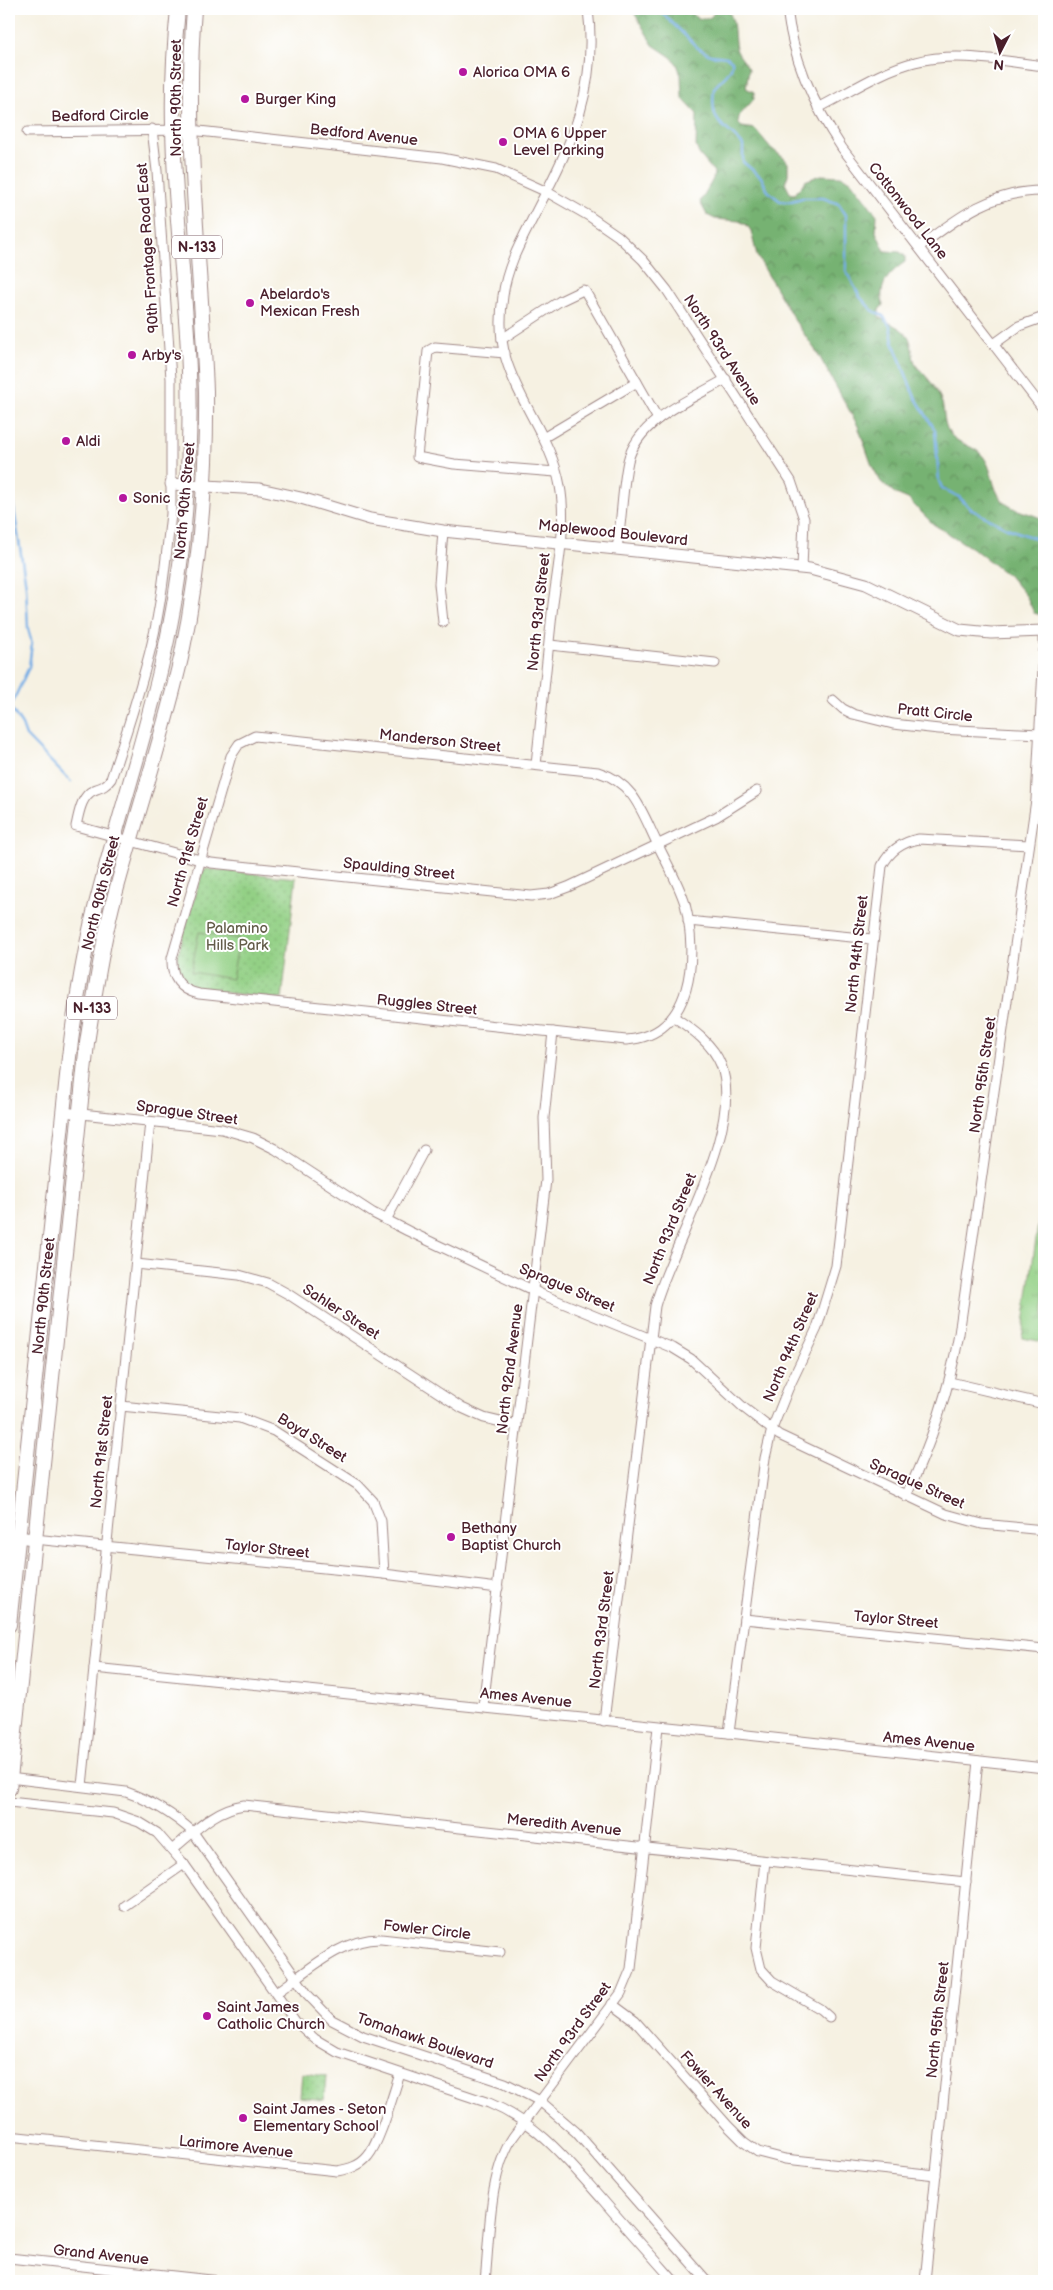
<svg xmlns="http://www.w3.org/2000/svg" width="1053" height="2290" font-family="'Balsamiq Sans',sans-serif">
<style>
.grass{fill:url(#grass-tufts);stroke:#6e7858}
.forest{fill:url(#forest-crowns);stroke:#60684e}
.park{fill:url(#park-dots);stroke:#6e7858}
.garden{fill:#93d085;stroke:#6e7858}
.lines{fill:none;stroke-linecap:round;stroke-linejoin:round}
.stream{stroke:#75ade5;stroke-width:2.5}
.street-casing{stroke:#a08886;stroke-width:11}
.secondary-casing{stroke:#a08886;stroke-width:13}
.primary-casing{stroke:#a08886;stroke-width:16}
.street{stroke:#fff;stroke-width:9}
.secondary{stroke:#fff;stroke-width:11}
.primary{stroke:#fff;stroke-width:14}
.poi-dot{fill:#b5179e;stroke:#fff;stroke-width:2}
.labels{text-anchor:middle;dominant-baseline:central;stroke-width:4;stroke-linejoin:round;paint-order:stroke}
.shield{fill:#fff;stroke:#80626b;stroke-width:1}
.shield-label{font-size:14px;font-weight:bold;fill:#4a1f2b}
.poi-label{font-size:15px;fill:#4a1f2b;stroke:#fff;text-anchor:start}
.street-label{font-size:15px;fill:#4a1f2b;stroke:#fff}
.park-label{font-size:15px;fill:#645d4a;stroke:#fff}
</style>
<defs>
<pattern id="grass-tufts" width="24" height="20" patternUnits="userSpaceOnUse" patternTransform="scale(1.25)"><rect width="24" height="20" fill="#93d085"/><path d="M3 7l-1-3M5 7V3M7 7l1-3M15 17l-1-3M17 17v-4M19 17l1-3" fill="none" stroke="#80b273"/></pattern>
<pattern id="forest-crowns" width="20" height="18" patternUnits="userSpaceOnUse" patternTransform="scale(1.25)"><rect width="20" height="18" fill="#76b272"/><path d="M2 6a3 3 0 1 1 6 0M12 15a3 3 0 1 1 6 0" fill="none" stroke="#63905e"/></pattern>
<pattern id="park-dots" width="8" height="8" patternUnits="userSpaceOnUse" patternTransform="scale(1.25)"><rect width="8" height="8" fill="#93d085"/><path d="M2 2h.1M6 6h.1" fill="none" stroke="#80b273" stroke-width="1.8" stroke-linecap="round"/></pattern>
</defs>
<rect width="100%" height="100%" fill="#fff"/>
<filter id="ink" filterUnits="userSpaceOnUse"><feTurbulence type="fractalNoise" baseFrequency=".02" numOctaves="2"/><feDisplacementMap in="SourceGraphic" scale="10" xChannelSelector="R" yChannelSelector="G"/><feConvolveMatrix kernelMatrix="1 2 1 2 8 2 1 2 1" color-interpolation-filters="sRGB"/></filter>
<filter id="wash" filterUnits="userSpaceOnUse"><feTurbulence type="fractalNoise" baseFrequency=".0096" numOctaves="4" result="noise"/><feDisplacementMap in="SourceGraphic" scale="20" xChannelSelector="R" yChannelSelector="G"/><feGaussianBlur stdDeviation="1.12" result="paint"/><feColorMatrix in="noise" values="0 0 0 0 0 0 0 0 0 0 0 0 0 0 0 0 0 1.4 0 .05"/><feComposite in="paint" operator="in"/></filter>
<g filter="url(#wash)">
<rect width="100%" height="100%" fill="#f6f1e2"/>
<polygon class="grass" points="1044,1182 1044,1342 1022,1338"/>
<path class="forest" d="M 632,9 L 685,9 L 698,18 L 705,19 L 711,17 L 716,10 L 729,12 C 736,24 733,35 736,48 C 738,56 745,61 749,69 L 746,88 L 754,92 L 754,99 L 739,116 L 738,123 L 742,127 L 755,129 L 771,148 L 785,159 L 788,163 L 788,175 L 785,183 L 790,193 L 795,194 L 805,181 L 821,175 L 841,176 L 851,181 L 877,215 L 876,232 L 885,251 L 900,252 L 905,256 L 905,262 C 889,273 878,285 883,305 L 879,310 L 879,317 C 888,323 901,327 908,336 C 913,345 912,357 916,365 C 917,368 922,371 924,374 C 932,383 938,391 942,403 C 945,413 943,423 949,432 C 955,443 971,445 980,453 C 994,466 990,487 1003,501 C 1014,512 1031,512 1044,520 L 1044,616 L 1034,613 L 1027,597 L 1011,578 L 975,550 L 933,524 L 908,499 L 896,494 L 881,482 L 872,466 L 858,426 L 818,354 L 795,321 L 757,256 L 751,231 L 747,225 L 739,221 L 715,219 L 707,215 L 700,202 L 713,179 L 714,172 L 699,154 L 696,146 L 697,114 L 682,98 L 681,75 L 677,64 L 671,57 L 653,45 Z"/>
<g class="park">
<path d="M 207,869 L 296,878 L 282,999 L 193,989 C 185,985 178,978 177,968 C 175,952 198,890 203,871 Z"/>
<polygon points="302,2073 326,2076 324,2100 300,2097"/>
</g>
<polygon class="garden" points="199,932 239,939 232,979 191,972"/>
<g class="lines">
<g class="stream">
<path d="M 658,9 L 698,48 L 710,55 L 727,57 L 732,61 C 734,72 720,80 714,88 C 710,127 722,121 743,145 L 743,162 L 761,177 L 768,191 L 780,201 L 788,202 L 802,198 L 823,198 L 839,204 L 846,215 L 846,271 L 860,297 L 872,310 L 883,316 L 890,326 L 893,342 L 914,395 L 935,430 L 939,481 L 942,488 L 959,497 L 972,510 L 1007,528 L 1036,539 L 1044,552"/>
<polyline points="9,455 11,490 26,586 28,629 32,643 29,667 9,710"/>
<polyline points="10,707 22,725 26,736 71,782"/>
</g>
</g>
</g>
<g filter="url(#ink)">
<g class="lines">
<g class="street-casing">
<g id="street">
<path d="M 787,9 C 793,60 814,106 842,148 L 1044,410"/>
<path d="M 818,108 C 848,93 882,70 915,62 C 956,51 1002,61 1044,66"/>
<path d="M 152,129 L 157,171 L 171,379 L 171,514 C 166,557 162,601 152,643 C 141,689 126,734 111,779 C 106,786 102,787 94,790 C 81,796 79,813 76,826 L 211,863 L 531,896 L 549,894 L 568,887 L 716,817 L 757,791"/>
<polyline points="27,132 190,130 442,158 496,169 547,192 589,216 618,236 643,260 667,290 791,481 804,519 802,568"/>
<path d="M 919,247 C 957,218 993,190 1044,191"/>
<polyline points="502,339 560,301 583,290 585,291 658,419"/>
<polyline points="994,344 1019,326 1044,317"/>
<polyline points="505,353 435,347 428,351 417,457 454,464 556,472"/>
<polyline points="543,438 637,382"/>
<path d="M 617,548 C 622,520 622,489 628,461 C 638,419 692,399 726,379"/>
<polyline points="443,622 439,584 443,531"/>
<polyline points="1044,631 1044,642"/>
<polyline points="550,645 715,663"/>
<polyline points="833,700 843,709 853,714 893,724 939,729 1040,734"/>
<path d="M 255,736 L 598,772 C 635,783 642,813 658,845 C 667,864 679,884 685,904 C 698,955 694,1036 626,1040 L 199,994 C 180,990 171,977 172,958 L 231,756 L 239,744 Z"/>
<path d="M 536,765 C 542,711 547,657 553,604 C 558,566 567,524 560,486 C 552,440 519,403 506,359 C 500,339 500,316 503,296 C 507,264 524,236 538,208 C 573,141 598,87 588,9"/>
<polyline points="688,921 872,939"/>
<polyline points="63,1112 222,1129 253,1138 275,1149 373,1213 408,1231 543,1295 673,1348 691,1359 744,1408 779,1435 946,1514 982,1524 1044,1530"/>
<polyline points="386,1220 424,1150"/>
<polyline points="136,1264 239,1275 268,1283 288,1294 462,1408 484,1418 517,1426"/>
<polyline points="950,1382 1044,1404"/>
<polyline points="121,1406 240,1418 274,1431 358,1485 373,1501 381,1521 384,1574"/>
<path d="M 906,1496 C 931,1444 949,1391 959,1334 L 1036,800 L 1044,650"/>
<polyline points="34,1539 384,1574 498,1588"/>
<polyline points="744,1619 1044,1649"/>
<polyline points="94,1668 738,1734 1044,1768"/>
<polyline points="483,1707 546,1180 544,1118 553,1032"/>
<path d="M 604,1721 L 655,1306 C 673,1241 745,1129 721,1065 C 713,1044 692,1029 674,1017"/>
<path d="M 729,1733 L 765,1458 L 772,1429 L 788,1389 L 817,1328 L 836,1266 L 882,866 C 890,850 902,842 919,839 L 1029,845"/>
<path d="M 9,1778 L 126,1792 C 152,1801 173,1814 193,1832 L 308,1995 L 332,2020 L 363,2036 L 505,2083 L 540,2101 L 576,2132 L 707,2281"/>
<polyline points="82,1786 150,1122"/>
<path d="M 9,1802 L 113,1813 L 139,1822 L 157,1833 L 184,1864 L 295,2021 L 315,2039 L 337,2052 L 489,2103 C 539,2124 566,2159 601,2198 C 625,2226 650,2254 674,2281"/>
<path d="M 173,1849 C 195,1831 215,1809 244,1805 L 966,1882"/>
<polyline points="765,1861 756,1948 761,1969 772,1981 820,2009 829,2017"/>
<polyline points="124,1906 184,1864"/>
<path d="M 276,1993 C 307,1972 341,1938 381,1939 L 500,1952"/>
<polyline points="612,2004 635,2021 728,2126 744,2142 758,2152 785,2159 936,2175"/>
<path d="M 9,2136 L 337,2171 C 349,2169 360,2166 368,2156 C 380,2142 393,2094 400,2074"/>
<polyline points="9,2258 220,2281"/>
<path d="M 485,2281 C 490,2236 488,2175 513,2137 L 621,1993 L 631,1969 L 658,1727"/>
<polyline points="925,2281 978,1761"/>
</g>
</g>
<g class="secondary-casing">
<g id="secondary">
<polyline points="171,484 260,489 301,498 370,519 443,531 810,569 866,584 960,630 991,633 1044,631"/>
<polyline points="9,1536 34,1539"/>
</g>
</g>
<g class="primary-casing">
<g id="primary">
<path d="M 9,1625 L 69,1057 C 76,1000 85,944 100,889 C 130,775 170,665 182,547 C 188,488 191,430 189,371 C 186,289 174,208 173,126 C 172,87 174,48 178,9"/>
<path d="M 9,1789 L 87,1043 C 94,997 101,951 112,906 C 134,823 162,741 181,658 C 200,570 207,480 206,391 C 201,263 184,137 194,9"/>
</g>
</g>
<use href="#street" class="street"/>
<use href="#secondary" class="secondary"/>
<use href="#primary" class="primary"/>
</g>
</g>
<g class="poi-dot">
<circle cx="463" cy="72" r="5"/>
<circle cx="245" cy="99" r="5"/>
<circle cx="503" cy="142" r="5"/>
<circle cx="250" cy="303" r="5"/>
<circle cx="132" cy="355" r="5"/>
<circle cx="66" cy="441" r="5"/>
<circle cx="123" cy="498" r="5"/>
<circle cx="451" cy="1537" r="5"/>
<circle cx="207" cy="2016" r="5"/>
<circle cx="243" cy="2118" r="5"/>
</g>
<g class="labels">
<g class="shield">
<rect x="172" y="235.5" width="50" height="23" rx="4"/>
<rect x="67" y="996.5" width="50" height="23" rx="4"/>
</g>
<g class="shield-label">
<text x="197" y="247">N-133</text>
<text x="92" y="1008">N-133</text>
</g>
<g class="poi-label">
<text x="473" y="72">Alorica OMA 6</text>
<text x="255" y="99">Burger King</text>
<text x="513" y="133">OMA 6 Upper<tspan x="513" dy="17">Level Parking</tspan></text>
<text x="260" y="294">Abelardo's<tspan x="260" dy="17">Mexican Fresh</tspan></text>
<text x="142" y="355">Arby's</text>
<text x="76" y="441">Aldi</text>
<text x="133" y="498">Sonic</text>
<text x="461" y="1528">Bethany<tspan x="461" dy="17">Baptist Church</tspan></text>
<text x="217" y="2007">Saint James<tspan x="217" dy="17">Catholic Church</tspan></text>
<text x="253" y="2109">Saint James - Seton<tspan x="253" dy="17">Elementary School</tspan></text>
</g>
<g class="street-label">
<text transform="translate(176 98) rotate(-90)">North 90th Street</text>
<text transform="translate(100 116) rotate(-1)">Bedford Circle</text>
<text transform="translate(364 135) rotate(6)">Bedford Avenue</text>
<text transform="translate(908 211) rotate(52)">Cottonwood Lane</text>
<text transform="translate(148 248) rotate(-94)">90th Frontage Road East</text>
<text transform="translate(722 350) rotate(57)">North 93rd Avenue</text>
<text transform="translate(185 501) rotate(-85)">North 90th Street</text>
<text transform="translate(613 533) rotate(6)">Maplewood Boulevard</text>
<text transform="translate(539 612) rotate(-84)">North 93rd Street</text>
<text transform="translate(935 713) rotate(6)">Pratt Circle</text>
<text transform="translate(440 741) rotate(6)">Manderson Street</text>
<text transform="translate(188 852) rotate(-74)">North 91st Street</text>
<text transform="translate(399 869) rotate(6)">Spaulding Street</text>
<text transform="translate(101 893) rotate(-76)">North 90th Street</text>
<text transform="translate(857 954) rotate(-84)">North 94th Street</text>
<text transform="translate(427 1005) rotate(6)">Ruggles Street</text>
<text transform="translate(983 1075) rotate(-82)">North 95th Street</text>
<text transform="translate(187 1113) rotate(8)">Sprague Street</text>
<text transform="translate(670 1229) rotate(-68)">North 93rd Street</text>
<text transform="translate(567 1288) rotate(23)">Sprague Street</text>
<text transform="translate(44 1296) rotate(-84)">North 90th Street</text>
<text transform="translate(341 1312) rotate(33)">Sahler Street</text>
<text transform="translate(791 1347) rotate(-67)">North 94th Street</text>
<text transform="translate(510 1369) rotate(-83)">North 92nd Avenue</text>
<text transform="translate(312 1438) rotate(32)">Boyd Street</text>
<text transform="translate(102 1452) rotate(-84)">North 91st Street</text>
<text transform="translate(917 1484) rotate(24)">Sprague Street</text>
<text transform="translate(267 1549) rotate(6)">Taylor Street</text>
<text transform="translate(896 1620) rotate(5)">Taylor Street</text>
<text transform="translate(602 1630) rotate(-83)">North 93rd Street</text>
<text transform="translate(526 1698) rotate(6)">Ames Avenue</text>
<text transform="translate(929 1742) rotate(6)">Ames Avenue</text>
<text transform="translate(564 1825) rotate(6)">Meredith Avenue</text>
<text transform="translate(427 1930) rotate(6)">Fowler Circle</text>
<text transform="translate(938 2020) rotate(-84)">North 95th Street</text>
<text transform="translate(573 2032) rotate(-54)">North 93rd Street</text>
<text transform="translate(425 2041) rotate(19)">Tomahawk Boulevard</text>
<text transform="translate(716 2090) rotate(48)">Fowler Avenue</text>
<text transform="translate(236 2147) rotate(6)">Larimore Avenue</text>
<text transform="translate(101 2255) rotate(6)">Grand Avenue</text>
</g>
<g class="park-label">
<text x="237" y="928">Palamino<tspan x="237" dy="17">Hills Park</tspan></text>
</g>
</g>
<rect width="1053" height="2290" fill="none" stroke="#fff" stroke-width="30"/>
<g transform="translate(1000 52) rotate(186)" stroke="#ffffff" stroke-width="4" paint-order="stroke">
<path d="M0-4L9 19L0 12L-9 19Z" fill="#4a1f2b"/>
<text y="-8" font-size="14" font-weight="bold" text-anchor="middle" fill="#4a1f2b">N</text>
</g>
</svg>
